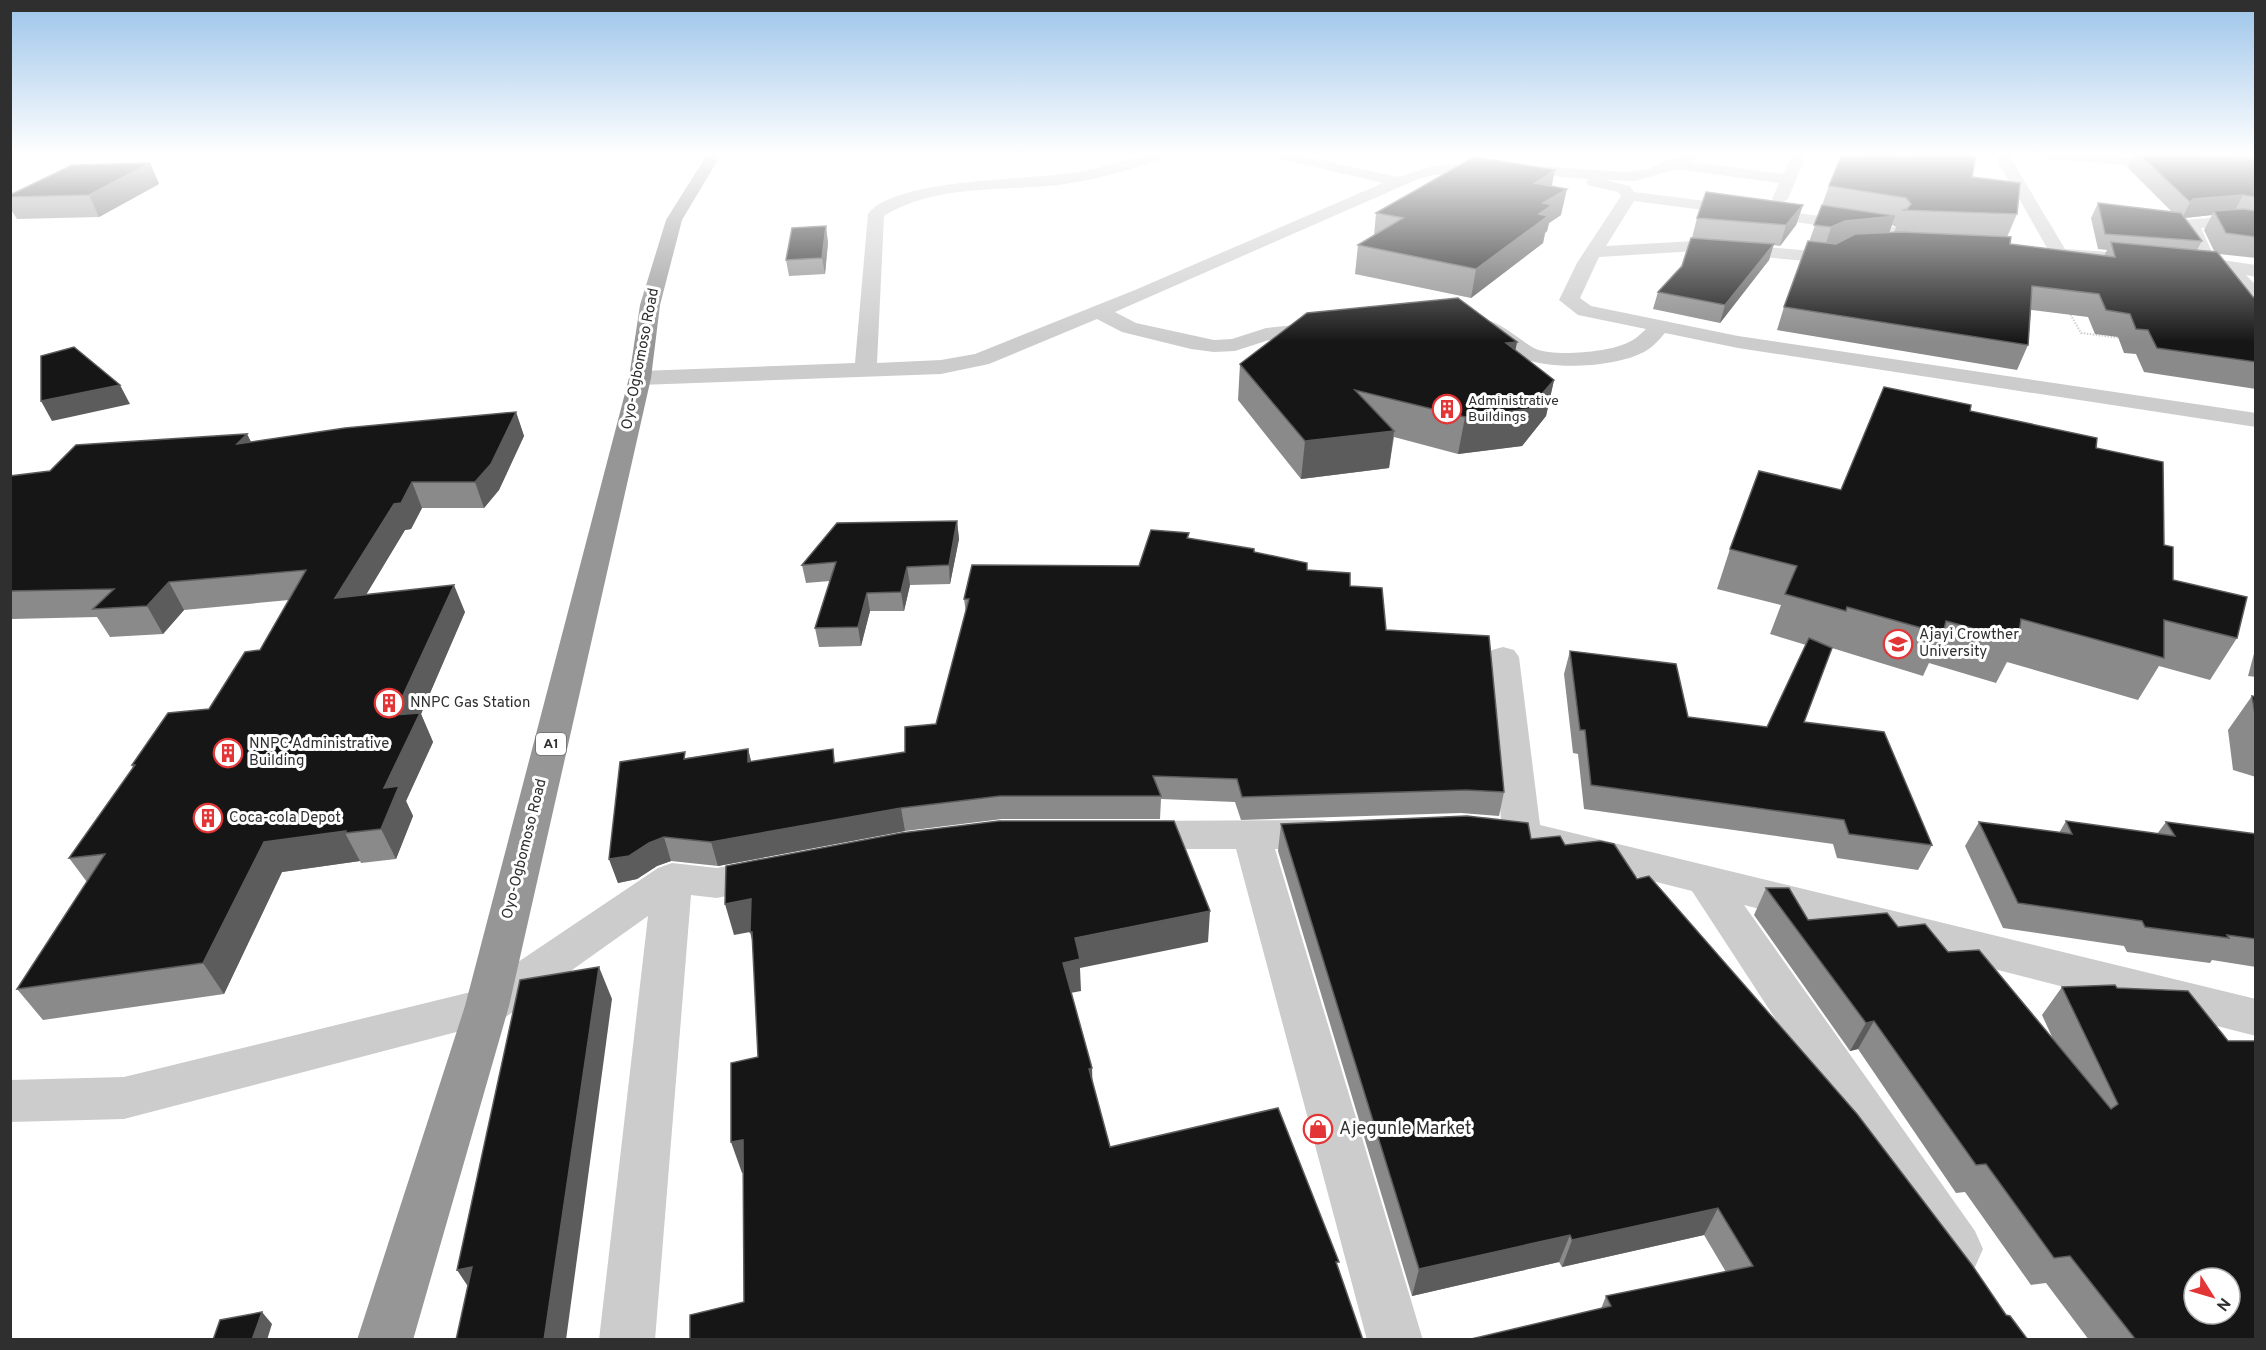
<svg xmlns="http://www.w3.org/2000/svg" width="2266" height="1350" font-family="Overpass,sans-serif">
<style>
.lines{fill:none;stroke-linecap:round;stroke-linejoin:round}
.path{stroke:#ccc;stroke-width:2;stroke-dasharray:1.5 1.5;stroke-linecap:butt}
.minor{fill:#ccc;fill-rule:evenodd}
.highway{fill:#969696;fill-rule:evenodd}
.wall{fill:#8a8a8a;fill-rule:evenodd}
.shaded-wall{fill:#5c5c5c}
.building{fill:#161616;stroke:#5c5c5c;stroke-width:1.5;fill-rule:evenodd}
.labels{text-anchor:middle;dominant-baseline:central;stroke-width:6;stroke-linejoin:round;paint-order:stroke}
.far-poi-label{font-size:14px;fill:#2f2f2f;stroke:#fff;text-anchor:start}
.shield{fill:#fff;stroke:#6d6d6d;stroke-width:1.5}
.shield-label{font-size:14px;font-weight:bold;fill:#2f2f2f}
.street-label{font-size:15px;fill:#2f2f2f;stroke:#fff}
.poi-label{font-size:15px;fill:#2f2f2f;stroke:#fff;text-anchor:start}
.near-poi-label{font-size:18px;fill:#2f2f2f;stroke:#fff;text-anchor:start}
</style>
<rect width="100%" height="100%" fill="#fff"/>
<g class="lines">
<polyline class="path" points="2069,312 2081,333 2121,338"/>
<g class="minor">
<path d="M 1153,153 L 1174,153 L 1172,156 C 1137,167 1101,179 1065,184 C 1006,192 937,183 884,216 L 877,363 L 941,360 L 975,354 L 1135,290 L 1383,183 L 1267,156 L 1265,153 L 1289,153 L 1398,177 L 1430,167 L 1479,162 L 1624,172 L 1648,169 L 1686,153 L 1704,153 L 1691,162 L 1783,174 L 1793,153 L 1807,153 L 1788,199 L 1780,204 L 1772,199 L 1779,183 L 1677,169 L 1635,181 L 1604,180 L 1630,186 L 1634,192 C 1721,203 1807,213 1893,227 C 1910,230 1927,227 1943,231 L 1946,235 L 1943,239 C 1910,247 1863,232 1830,227 C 1764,217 1699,210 1634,201 L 1606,246 L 1695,241 L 1824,252 C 1831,245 1841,243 1850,245 L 1853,249 L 1850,253 C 1841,255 1838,261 1829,263 L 1695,251 L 1599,257 L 1580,298 L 1591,306 L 1738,336 L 2256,413 L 2256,427 L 1738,348 L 1665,333 C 1659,340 1653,347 1644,352 C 1616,367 1551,371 1522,358 C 1511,353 1501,345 1491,338 C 1483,333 1473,331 1468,324 L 1471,320 C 1495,314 1516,339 1536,349 C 1555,357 1609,352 1627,343 C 1634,340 1640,335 1646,329 L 1578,315 L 1559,300 L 1577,263 L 1621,196 L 1618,192 L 1588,185 L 1586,182 L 1589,179 C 1533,175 1474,164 1418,179 L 1115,312 L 1136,323 L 1214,340 L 1232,339 L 1266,328 L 1326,322 L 1333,324 L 1336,328 L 1333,332 L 1326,334 L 1269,340 L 1235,351 L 1214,352 L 1191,349 L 1122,332 L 1097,319 L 989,364 L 941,374 L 640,385 L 632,383 L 629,378 L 632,373 L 640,371 L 855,363 L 868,214 C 893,179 1021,180 1063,174 C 1094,171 1123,161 1153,153 Z"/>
<polygon points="1989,153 2008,154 2065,249 2196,258 2181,224 2184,220 2233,216 2256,220 2256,230 2233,226 2201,228 2215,259 2256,265 2256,277 2246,275 2256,285 2256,302 2249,300 2225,276 2206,269 2045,257 2042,253 2047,248 1997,160"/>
<polygon points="2013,153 2075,153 2256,165 2256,175 2020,157"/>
<polygon points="1503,647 1514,650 1519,657 1540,825 2256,999 2256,1036 1744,905 1975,1231 1983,1249 1975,1267 1956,1275 1937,1267 1692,891 1522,848 1485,845 1471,841 1466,831 1471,821 1485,817 1501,819 1487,657 1492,650"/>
<polygon points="1323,820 1337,824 1342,834 1337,844 1323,848 1275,849 1423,1340 1367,1340 1236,849 1134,849 1120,845 1115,835 1120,825 1134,821"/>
<polygon points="771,858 785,863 791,873 785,883 717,898 691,895 655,1340 599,1340 648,916 503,1019 487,1024 124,1119 10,1122 10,1080 124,1077 475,991 658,868 672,863 717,868"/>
</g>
<polygon class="highway" points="708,153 722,153 682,220 660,305 651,378 509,1006 413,1340 357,1340 465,1006 629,378 640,305 666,220"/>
</g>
<g class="wall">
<path d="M 2112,153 L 2256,153 L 2256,258 L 2219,254 L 2253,297 L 2256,297 L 2256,389 L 2144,372 L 2136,354 L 2124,353 L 2118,337 L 2095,334 L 2088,317 L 2031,310 L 2028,345 L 2017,370 L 1777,330 L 1784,307 L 1809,242 L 1829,186 L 1972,177 L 2017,214 L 2007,237 L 2010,244 L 2104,256 L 2107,250 L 2098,249 L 2091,218 L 2098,203 L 2172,212 L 2127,167 L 2133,155 ZM 2212,215 L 2204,230 L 2214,251 L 2197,250 L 2202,241 L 2185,218 ZM 1892,225 L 1896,227 L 1894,232 L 1889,233 Z"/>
<polygon points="150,163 159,184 99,217 17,219 10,208 10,195"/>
<polygon points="1552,186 1561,215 1549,223 1547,231 1545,233 1543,243 1471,298 1355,274 1358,245 1374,236 1376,213"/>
<polygon points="1803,205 1796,225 1780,246 1773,245 1769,260 1720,323 1653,309 1658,292 1682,266 1692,238 1697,218"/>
<polygon points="828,242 825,274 789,276 786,260"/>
<polygon points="1517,342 1515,351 1554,380 1546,416 1522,446 1458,454 1394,437 1389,468 1301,479 1238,400 1240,364"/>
<polygon points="1970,411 2096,448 2164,545 2173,580 2237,638 2210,680 2159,666 2138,700 2007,662 1996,683 1929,663 1923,676 1832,648 1804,722 1932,845 1918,870 1837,858 1833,844 1584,809 1578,754 1573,753 1564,674 1570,651 1688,717 1767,727 1806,645 1770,634 1781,605 1717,589 1730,549 1841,490"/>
<polygon points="516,412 524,436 499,490 484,508 422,508 411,529 405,530 366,594 465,612 421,714 433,742 406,801 413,816 396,859 361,863 360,861 282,872 224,994 43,1020 17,989 87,882 69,858 133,768 132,765 209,709 260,650 289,600 184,610 163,634 110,637 97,617 12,619 10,621 10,476 50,471 247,434 251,442"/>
<polygon points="957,521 959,539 950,584 910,585 904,611 870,611 861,646 819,647 815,628 830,581 806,583 802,565"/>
<polygon points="1189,533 1188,538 1254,552 1307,570 1350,586 1386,630 1504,792 1499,816 1461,813 1241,820 1235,802 1161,799 1160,819 1002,819 905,831 718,866 671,861 657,866 637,879 618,883 609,859 686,758 748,749 751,762 833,749 835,763 905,752 936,724 966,613 964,599 1139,566"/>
<polygon points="2256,646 2256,677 2248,676"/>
<polygon points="2252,696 2256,697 2256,777 2233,770 2228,730"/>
<polygon points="2066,821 2157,834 2166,822 2256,834 2256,967 2212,960 2210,963 2127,952 2124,946 2003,928 1965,846 1979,822 2059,833"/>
<polygon points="1281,824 1531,839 1565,845 1637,879 1972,1265 1601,1309 1606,1296 1726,1272 1704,1235 1562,1267 1559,1262 1412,1296 1278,851"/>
<polygon points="1766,888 1808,920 1898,927 1948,952 2053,1039 2042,1015 2062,987 2256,1340 2089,1340 2046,1283 2031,1285 1965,1192 1956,1193 1858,1049 1850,1051 1754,915"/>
</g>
<g class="shaded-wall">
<polygon points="76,153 83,153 78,156"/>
<polygon points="150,163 159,184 99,217 89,195"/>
<polygon points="1555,170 1550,195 1535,183"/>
<polygon points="1567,189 1561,215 1549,223 1547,231 1545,233 1543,243 1471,298 1476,269 1543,203"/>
<polygon points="2243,195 2233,214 2214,211 2212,215 2184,218 2181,221 2190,202 2193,199"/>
<polygon points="1803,205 1796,225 1780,246 1786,225"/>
<polygon points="1895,216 1887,239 1824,250 1831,227 1845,221"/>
<polygon points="826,226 828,242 825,274 822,258"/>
<polygon points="1774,244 1769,260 1720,323 1725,305"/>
<polygon points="1517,342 1510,377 1506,343"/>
<polygon points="1554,380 1546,416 1522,446 1458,454 1465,417"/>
<polygon points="120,385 130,404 52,421 41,401"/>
<polygon points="516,412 524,436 499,490 484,508 475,482"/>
<polygon points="1394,431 1389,468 1301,479 1305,441"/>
<polygon points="247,434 259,458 237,444"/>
<polygon points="412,482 422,508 411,529 405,530 348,625 335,598 394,504"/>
<polygon points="957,521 959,539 950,584 949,565"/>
<polygon points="907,567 910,585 904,611 901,592"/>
<polygon points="169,582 184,610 163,634 147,606"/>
<polygon points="454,585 465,612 421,714 433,742 406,801 413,816 396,859 381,829 384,788 394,715"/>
<polygon points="867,593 870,611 861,646 858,627"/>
<polygon points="748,749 754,772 748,762"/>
<polygon points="901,808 905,831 718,866 711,842"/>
<polygon points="346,831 345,833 360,861 282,872 224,994 203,963 264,842"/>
<polygon points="664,837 671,861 657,866 637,879 618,883 609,859"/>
<polygon points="751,899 758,963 750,932 734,935 725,904"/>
<polygon points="1210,911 1208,942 1080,968 1081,991 1065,994 1063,963 1075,938"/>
<polygon points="599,967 612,999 566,1340 544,1340"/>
<polygon points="1874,1021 1858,1049 1850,1051 1866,1023"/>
<polygon points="1092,1068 1093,1099 1089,1069"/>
<polygon points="743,1140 753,1171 742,1173 731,1142"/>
<polygon points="1718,1208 1704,1235 1562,1267 1572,1240"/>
<polygon points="1570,1235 1559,1262 1412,1296 1419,1269"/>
<polygon points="472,1267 477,1300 457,1270"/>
<polygon points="262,1312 272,1324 267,1340 252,1340"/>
</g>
<g class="building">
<polygon points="1864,153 1881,153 1907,156 1908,153 1952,153 1976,155 1972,177 2020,183 2017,214 1902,210 1907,209 1911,204 1906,198 1829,186 1842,154 1862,157"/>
<polygon points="2138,153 2168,153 2256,159 2256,197 2243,195 2193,199 2190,202"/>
<polygon points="1474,157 1555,170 1535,183 1567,189 1543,203 1552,205 1539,214 1548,216 1476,269 1358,245 1403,218 1376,213"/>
<polygon points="150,163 89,195 10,197 10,195 72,165"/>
<polygon points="1706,192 1803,205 1786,225 1697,218"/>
<polygon points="2098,203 2181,213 2202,241 2105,234"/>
<polygon points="1822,205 1895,216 1845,221 1831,227 1814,225"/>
<polygon points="2243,209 2256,211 2256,237 2226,233 2214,211"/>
<polygon points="826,226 822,258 786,260 792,228"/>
<polygon points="1901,232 2011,237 2010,244 2115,257 2111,242 2217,252 2253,297 2256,297 2256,362 2157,348 2148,330 2136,329 2130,314 2106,310 2099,294 2032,286 2028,345 1784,307 1808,241 1836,244 1855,234"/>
<polygon points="1691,238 1774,244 1725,305 1658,292 1682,266"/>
<polygon points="1458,298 1517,342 1506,343 1554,380 1529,409 1465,417 1355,390 1394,431 1305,441 1240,364 1307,313"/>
<polygon points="74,347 120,385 41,401 41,356"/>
<polygon points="1884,387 1971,405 1970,411 2097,438 2096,448 2163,462 2164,545 2173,547 2173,580 2247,597 2237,638 2164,620 2164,658 2021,619 2018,641 1946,621 1943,634 1847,607 1846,611 1785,594 1797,566 1730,549 1759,471 1841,490"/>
<polygon points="516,412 491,464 475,482 412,482 401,503 394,504 335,598 454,585 394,715 420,713 384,788 399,786 381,829 345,833 346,831 264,842 203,963 17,989 105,854 69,858 135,765 132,765 168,713 209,709 245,652 260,650 306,570 169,582 147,606 93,609 114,589 10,591 10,476 50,471 76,445 247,434 237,444 345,428"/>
<polygon points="957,521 949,565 907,567 901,592 867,593 858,627 815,628 836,562 802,565 837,523"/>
<polygon points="1151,530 1189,533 1187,538 1254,549 1254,552 1307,563 1307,570 1350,573 1350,586 1382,588 1386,630 1489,636 1504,792 1466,790 1242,797 1237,779 1153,776 1161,796 1000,796 901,808 711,842 664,837 649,843 629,856 609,859 620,762 685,752 684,759 748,749 748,762 833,749 834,763 905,752 905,727 936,724 969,599 964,599 972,565 1139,566"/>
<polygon points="1809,638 1832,648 1804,722 1884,732 1932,845 1849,834 1844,820 1591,785 1585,730 1580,730 1570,651 1676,664 1688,717 1767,727"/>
<polygon points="2252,696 2256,697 2256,720"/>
<polygon points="1467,816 1528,823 1531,839 1560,836 1565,845 1600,841 1614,844 1637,879 1649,876 1857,1114 1972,1265 2006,1315 2010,1316 2028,1340 1467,1340 1611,1306 1606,1296 1753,1266 1718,1208 1572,1240 1570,1235 1419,1269 1281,824"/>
<polygon points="999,821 1174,821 1210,911 1075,938 1080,959 1063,963 1092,1068 1089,1069 1110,1147 1278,1108 1339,1262 1336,1262 1363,1340 690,1340 690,1315 744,1302 743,1140 731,1142 731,1063 758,1057 752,932 750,932 751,899 725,904 726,866 901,833"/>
<polygon points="2066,821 2175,836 2166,822 2256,834 2256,939 2227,935 2229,938 2145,927 2142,921 2018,903 1979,822 2072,834"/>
<path d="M 1766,888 L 1789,888 L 1808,920 L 1887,913 L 1898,927 L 1925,924 L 1948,952 L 1979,950 L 2111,1109 L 2118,1104 L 2062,987 L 2115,985 L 2117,988 L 2188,991 L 2228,1041 L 2256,1041 L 2256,1340 L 2136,1340 L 2070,1256 L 2054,1258 L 1986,1164 L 1976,1165 L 1874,1021 L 1866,1023 ZM 2194,1278 L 2230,1278 L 2230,1314 L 2194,1314 Z"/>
<polygon points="599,967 544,1340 456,1340 472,1267 457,1270 520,980"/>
<polygon points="262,1312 252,1340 213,1340 220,1320"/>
</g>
<linearGradient id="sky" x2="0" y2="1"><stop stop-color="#9bc4e9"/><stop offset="0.45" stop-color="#fff"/><stop offset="1" stop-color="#fff" stop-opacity="0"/></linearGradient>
<rect width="2266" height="342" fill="url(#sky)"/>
<defs>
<g id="building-ring" transform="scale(1.5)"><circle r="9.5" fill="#fff" stroke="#e33436" stroke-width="1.5"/><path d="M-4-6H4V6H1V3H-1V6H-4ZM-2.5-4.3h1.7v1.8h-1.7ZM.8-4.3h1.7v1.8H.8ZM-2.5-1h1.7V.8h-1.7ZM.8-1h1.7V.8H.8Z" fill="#e33436"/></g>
<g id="university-ring" transform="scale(1.5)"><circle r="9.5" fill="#fff" stroke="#e33436" stroke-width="1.5"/><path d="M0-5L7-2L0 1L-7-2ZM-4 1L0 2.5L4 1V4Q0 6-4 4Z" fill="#e33436"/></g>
<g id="shop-ring" transform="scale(1.5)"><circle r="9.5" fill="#fff" stroke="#e33436" stroke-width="1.5"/><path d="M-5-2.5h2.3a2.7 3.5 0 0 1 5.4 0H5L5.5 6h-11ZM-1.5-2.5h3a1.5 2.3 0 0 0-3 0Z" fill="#e33436"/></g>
</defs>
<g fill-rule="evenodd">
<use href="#building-ring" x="1447" y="409"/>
<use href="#university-ring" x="1898" y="644"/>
<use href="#building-ring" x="389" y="703"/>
<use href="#building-ring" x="228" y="753"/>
<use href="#building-ring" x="208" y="818"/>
<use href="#shop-ring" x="1318" y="1129"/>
</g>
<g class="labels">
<g class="far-poi-label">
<text x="1468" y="401">Administrative<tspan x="1468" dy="16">Buildings</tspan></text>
</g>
<rect class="shield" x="536" y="733" width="30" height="22" rx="4.5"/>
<g class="shield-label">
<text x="551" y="744">A1</text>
</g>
<g class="street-label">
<text transform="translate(641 359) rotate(-79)">Oyo-Ogbomoso Road</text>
<text transform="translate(525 849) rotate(-76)">Oyo-Ogbomoso Road</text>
</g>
<g class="poi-label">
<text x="1919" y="635">Ajayi Crowther<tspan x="1919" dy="17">University</tspan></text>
<text x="410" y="703">NNPC Gas Station</text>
<text x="249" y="744">NNPC Administrative<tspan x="249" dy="17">Building</tspan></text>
<text x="229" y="818">Coca-cola Depot</text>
</g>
<g class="near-poi-label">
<text x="1339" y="1129">Ajegunle Market</text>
</g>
</g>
<rect width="2266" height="1350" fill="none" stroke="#2f2f2f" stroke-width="24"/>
<g transform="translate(2212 1296) rotate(127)"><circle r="28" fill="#ffffff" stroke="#acacac" stroke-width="1.5"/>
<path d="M0-4.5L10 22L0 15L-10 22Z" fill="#e33436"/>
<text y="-9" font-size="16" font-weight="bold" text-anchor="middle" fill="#2f2f2f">N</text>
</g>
</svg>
